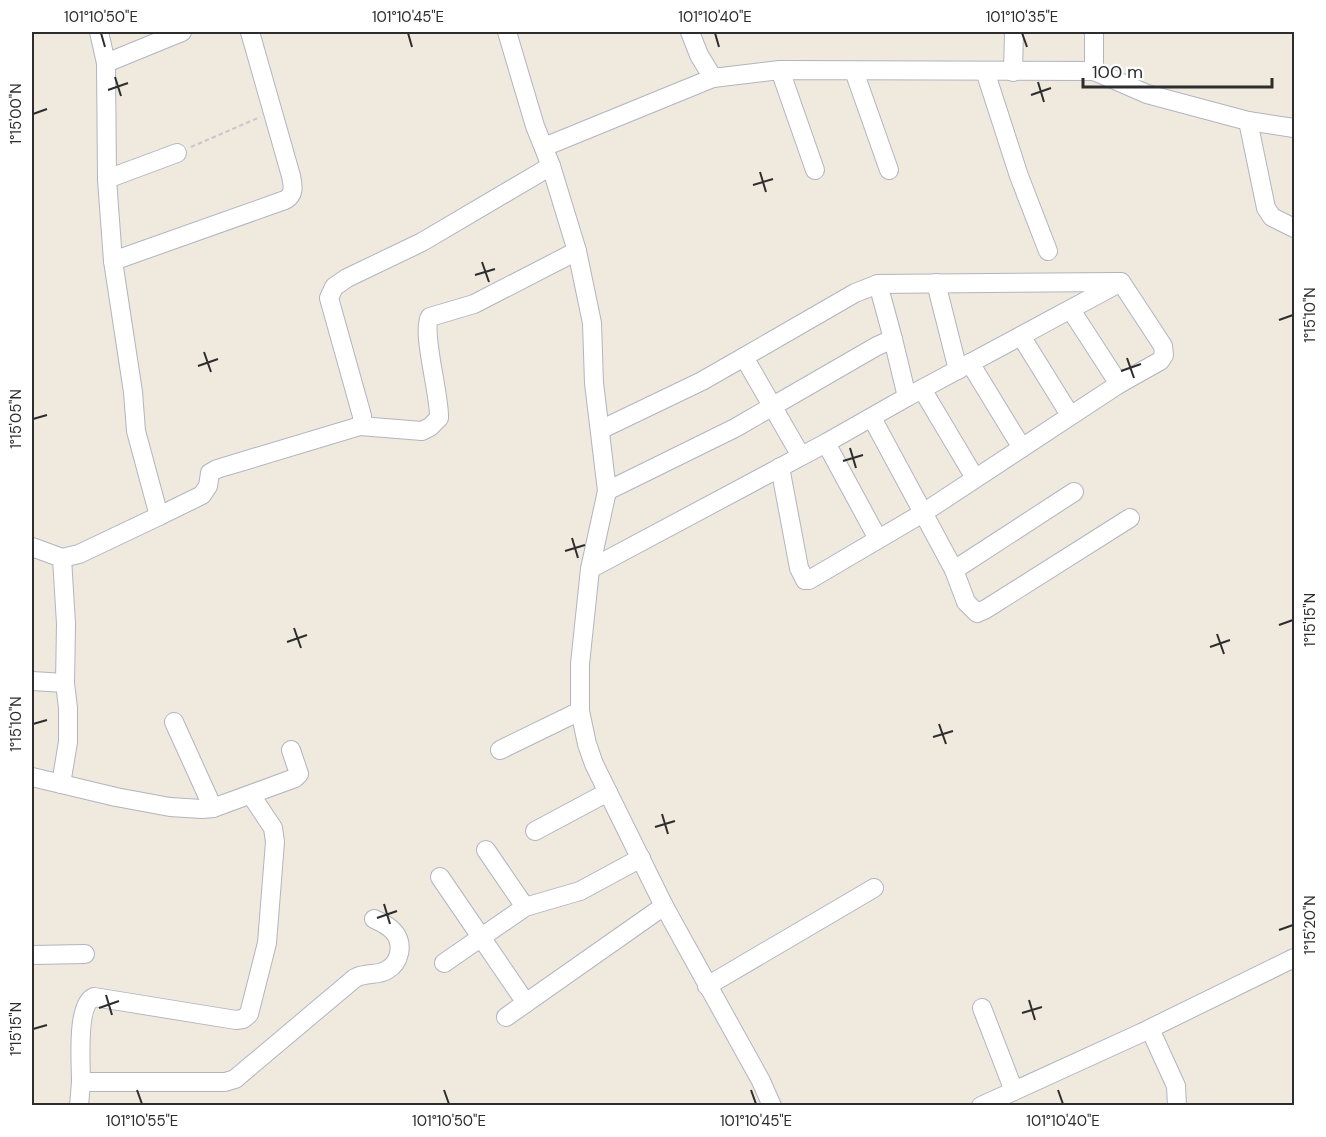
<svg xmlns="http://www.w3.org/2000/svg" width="1326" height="1137" font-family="'DM Sans',sans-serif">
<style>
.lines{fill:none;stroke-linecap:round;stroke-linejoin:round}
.minor-casing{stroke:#b2b4c1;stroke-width:20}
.path{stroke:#c8c8c8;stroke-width:2;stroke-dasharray:4.5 3;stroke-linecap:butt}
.minor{stroke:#fff;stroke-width:18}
.ticks{fill:none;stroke:#2d2d2d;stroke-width:2}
.neatline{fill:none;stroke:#2d2d2d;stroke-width:2}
.ticks-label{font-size:15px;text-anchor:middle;fill:#2d2d2d}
</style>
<rect width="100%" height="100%" fill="#efe9de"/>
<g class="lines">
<g class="minor-casing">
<g id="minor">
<polyline points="507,32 535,126 551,166 577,251 592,323 594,383 607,491 590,569 580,664 580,711 587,744 594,764 664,906 761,1081 772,1106"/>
<polyline points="690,32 699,55 713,78 780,70 1094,71 1147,94 1248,121 1294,128"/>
<polyline points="1094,32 1094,71"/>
<polyline points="106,63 182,32"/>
<polyline points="780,70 815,170"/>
<polyline points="854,71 889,170"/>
<polyline points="985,71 1019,176 1048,251"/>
<polyline points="1013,72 1014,32"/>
<polyline points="1248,121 1266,208 1272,217 1294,228"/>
<polyline points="544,147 713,78"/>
<polyline points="107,179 177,153"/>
<path d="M 113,261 L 285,200 C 295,195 293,185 291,176 L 250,32"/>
<polyline points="936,283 958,370"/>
<polyline points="878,284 893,339"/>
<polyline points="1071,310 1119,384"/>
<polyline points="1021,336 1070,415"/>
<polyline points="744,357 855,293 878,284 1119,282"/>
<polyline points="970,363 1022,448"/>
<polyline points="922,389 975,478"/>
<polyline points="872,418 954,570 1074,492"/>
<polyline points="360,426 362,421 362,416 329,298 334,287 347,278 422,242 551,166"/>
<polyline points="600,430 702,381 744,357 801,456"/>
<polyline points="826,443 878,539"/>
<polyline points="780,467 799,568 805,580 809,580 923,513 1119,384 1160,361 1164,355 1163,346 1121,282"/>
<polyline points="607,491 735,428 877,346 893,339 907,397"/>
<path d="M 159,516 L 202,495 L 208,486 L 210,473 L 217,469 L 360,426 L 422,431 L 430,427 L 439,418 C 440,395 421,331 430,317 L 474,304 L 577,251"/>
<polyline points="32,547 62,558 79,554 159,516 136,431 133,392 113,261 107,179 106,63 99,32"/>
<polyline points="590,569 826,443 907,397 1121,282"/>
<polyline points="954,570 966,602 977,613 986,609 1130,518"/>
<polyline points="32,681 65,683"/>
<polyline points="174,722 213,808"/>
<polyline points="500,750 580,711"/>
<polyline points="32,777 116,797 170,807 202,809 213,808 295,778 299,774 291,750"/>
<polyline points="61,784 68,742 68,708 65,683 66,624 62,558"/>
<polyline points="535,831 608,792"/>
<polyline points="486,850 525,907"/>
<polyline points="440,877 526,1003"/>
<polyline points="32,955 85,954"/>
<polyline points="444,963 525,907 580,891 641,858"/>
<polyline points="707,986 874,888"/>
<polyline points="982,1008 1014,1091"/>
<polyline points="506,1017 664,906"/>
<polyline points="1150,1029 1176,1086 1177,1106"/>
<path d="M 81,1082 C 81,1063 76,1005 94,997 L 236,1020 L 243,1019 L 249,1014 L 267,943 L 275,842 L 273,828 L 251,795"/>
<path d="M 79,1106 L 81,1082 L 225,1082 L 235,1079 L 355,978 C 366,972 378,976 387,970 C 400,963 404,944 394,932 C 389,926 381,922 374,919"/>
<polyline points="981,1106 1141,1033 1294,958"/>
</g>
</g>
<polyline class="path" points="191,147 260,117"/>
<use href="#minor" class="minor"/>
</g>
<path class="ticks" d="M 101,33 L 105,47M 408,33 L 412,47M 715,33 L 719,47M 1022,33 L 1027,47M 115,77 L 121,96M 1038,82 L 1044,102M 108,90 L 128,83M 1031,95 L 1051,88M 33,114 L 47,109M 760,172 L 766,192M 753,185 L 773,179M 482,262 L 489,282M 475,275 L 495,269M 1279,320 L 1293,315M 204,352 L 211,372M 1127,358 L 1134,378M 198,366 L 218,359M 1121,371 L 1141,364M 33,419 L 47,415M 850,448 L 856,468M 843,461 L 863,455M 572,538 L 578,558M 565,551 L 585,545M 1279,625 L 1293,620M 294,628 L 301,648M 1217,634 L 1224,654M 287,642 L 307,635M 1210,647 L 1230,640M 33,724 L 47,720M 939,724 L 946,744M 933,737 L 953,731M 662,814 L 668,834M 655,827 L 675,821M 384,904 L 390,924M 377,918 L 397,911M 1279,930 L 1293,925M 106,995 L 112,1015M 1029,1000 L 1035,1020M 99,1008 L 119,1001M 1022,1013 L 1042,1007M 33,1029 L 47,1025M 137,1090 L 142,1104M 444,1090 L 449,1104M 751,1090 L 756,1104M 1058,1090 L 1063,1104"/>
<rect width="1326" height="1137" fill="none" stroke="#ffffff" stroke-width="66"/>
<path d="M1083 78v9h189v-9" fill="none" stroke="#2d2d2d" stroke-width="3"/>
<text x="1092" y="78" font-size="18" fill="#2d2d2d" stroke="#ffffff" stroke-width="4.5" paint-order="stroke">100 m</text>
<rect x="33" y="33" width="1260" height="1071" class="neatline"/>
<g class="ticks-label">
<text x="101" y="22">101°10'50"E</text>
<text x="408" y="22">101°10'45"E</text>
<text x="715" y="22">101°10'40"E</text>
<text x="1022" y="22">101°10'35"E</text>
<text transform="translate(16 114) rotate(-90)" y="5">1°15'00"N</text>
<text transform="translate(1310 315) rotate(-90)" y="5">1°15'10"N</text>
<text transform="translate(16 419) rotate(-90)" y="5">1°15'05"N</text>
<text transform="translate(1310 620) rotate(-90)" y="5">1°15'15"N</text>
<text transform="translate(16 724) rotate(-90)" y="5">1°15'10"N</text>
<text transform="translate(1310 925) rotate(-90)" y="5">1°15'20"N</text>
<text transform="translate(16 1029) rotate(-90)" y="5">1°15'15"N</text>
<text x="142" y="1126">101°10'55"E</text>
<text x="449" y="1126">101°10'50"E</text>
<text x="756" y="1126">101°10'45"E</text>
<text x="1063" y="1126">101°10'40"E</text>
</g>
</svg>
